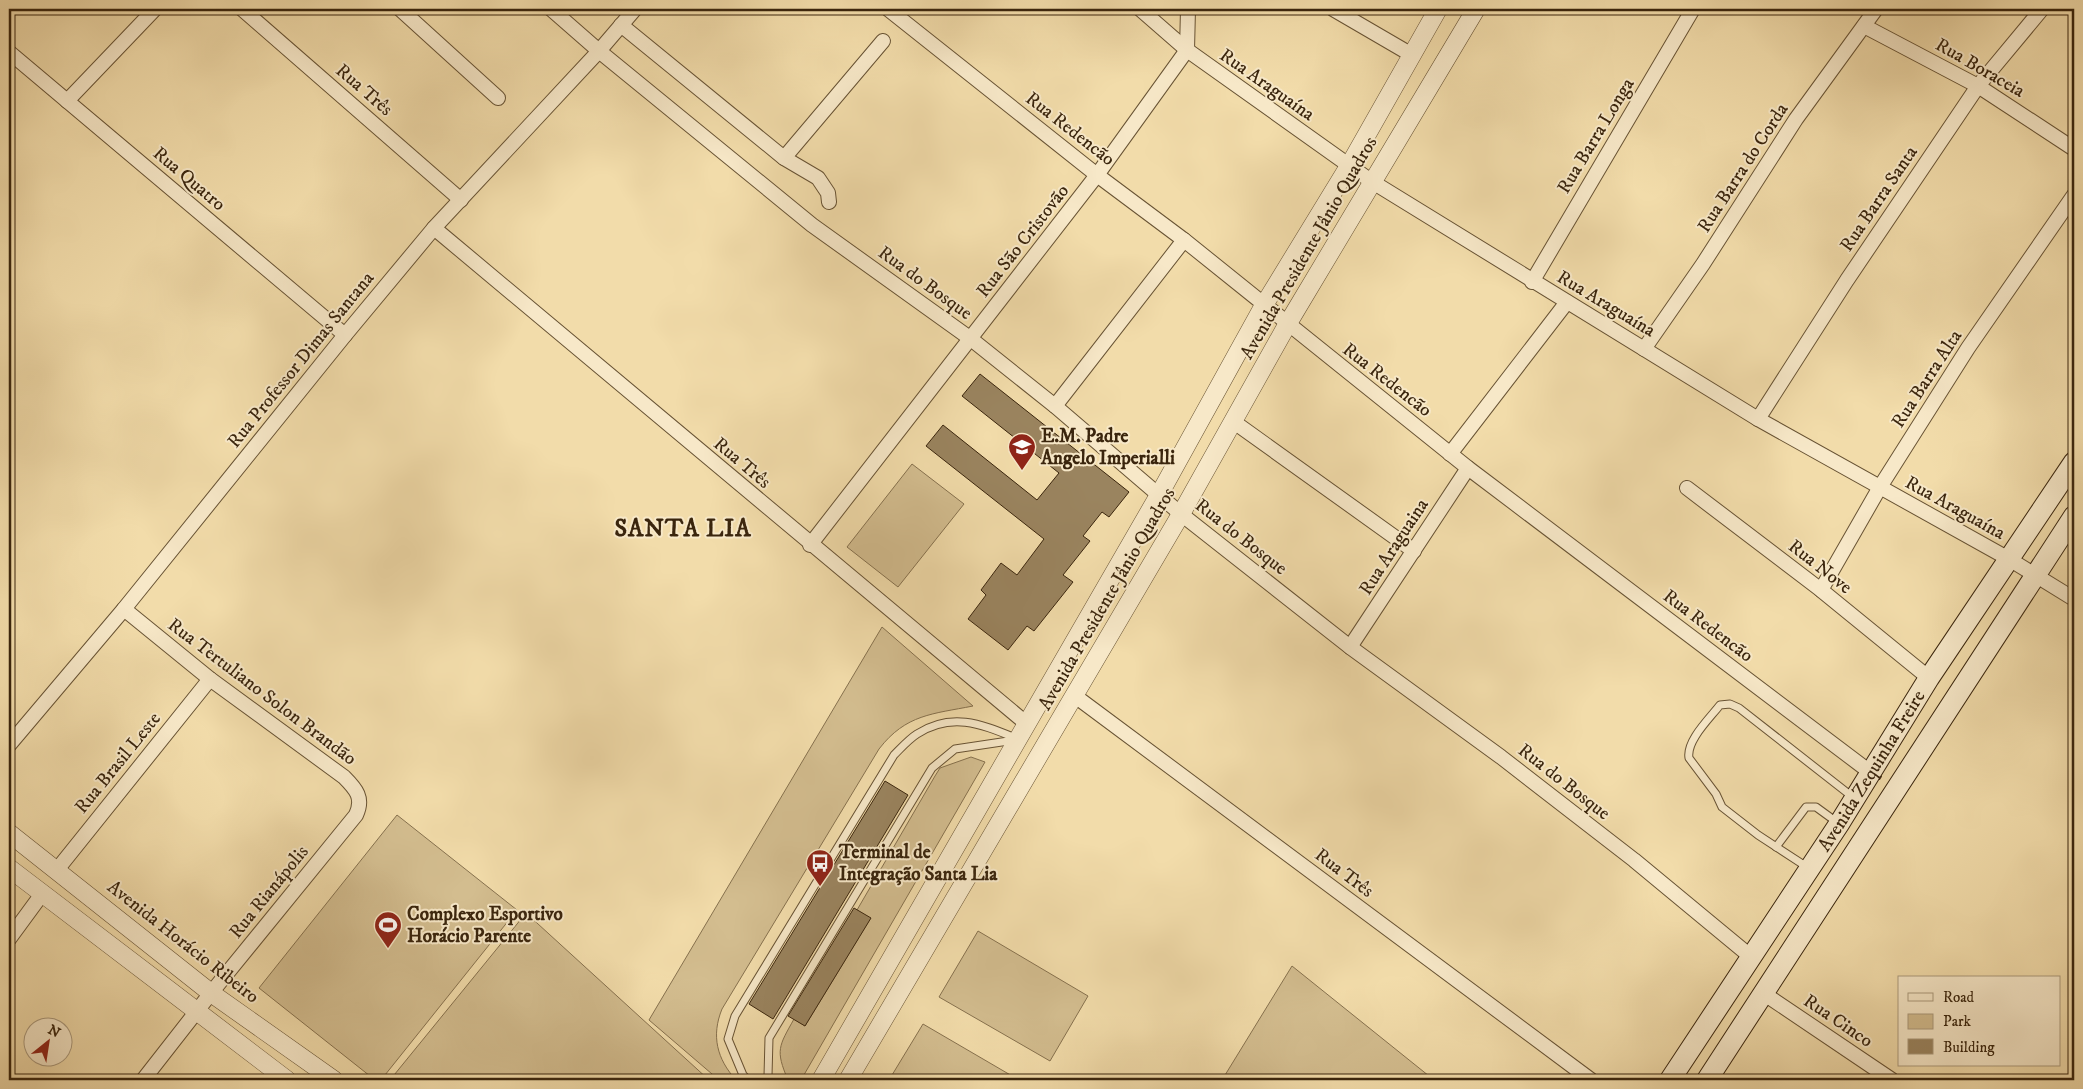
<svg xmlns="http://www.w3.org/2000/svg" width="2083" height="1089" font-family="'IM FELL DW Pica',serif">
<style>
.green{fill:#d3bd8f;stroke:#86714e}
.building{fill:#9a845f;stroke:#3a250d}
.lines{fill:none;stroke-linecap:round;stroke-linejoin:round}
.service-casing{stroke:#685334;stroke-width:9}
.minor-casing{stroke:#685334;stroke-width:16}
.tertiary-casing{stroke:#685334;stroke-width:19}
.secondary-casing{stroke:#3a250d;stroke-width:22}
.service{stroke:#f7e8c8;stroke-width:7}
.minor{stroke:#f7e8c8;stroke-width:14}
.tertiary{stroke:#f7e8c8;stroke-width:18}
.secondary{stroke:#f7e8c8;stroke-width:20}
.labels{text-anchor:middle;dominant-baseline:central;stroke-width:4;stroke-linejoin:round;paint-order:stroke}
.street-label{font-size:19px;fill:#3a250d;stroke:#f7e8c8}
.poi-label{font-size:19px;font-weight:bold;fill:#3a250d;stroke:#f7e8c8;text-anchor:start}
.district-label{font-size:24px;font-weight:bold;letter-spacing:1px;fill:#3a250d;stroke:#f7e8c8}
</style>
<rect width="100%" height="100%" fill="#f2dcaa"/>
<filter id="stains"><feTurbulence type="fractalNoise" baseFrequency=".004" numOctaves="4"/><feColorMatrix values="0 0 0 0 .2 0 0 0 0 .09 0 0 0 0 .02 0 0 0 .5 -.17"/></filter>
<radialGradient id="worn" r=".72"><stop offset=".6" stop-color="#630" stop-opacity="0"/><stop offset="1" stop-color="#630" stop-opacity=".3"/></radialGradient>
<g class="green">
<polygon points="912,464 964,504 898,587 847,547"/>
<path d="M 882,627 L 973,706 C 933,714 906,714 879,749 L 722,1009 C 711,1036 717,1059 736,1080 L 719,1080 L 649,1020 Z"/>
<path d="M 971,757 L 985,762 L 801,1080 L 788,1080 C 775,1050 779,1046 794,1019 L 805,1026 L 870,919 L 857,910 L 935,776 L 940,768 Z"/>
<polygon points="397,815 517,910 381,1080 375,1080 259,988"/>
<polygon points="526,913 709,1080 390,1080"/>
<polygon points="978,931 1088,996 1050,1061 939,997"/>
<polygon points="1292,966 1434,1080 1222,1080"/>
<polygon points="923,1024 1019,1080 889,1080"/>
</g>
<g class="building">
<polygon points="980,374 1129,492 1109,517 1102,512 1083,536 1090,541 1063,575 1073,582 1034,631 1027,626 1008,650 968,619 986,595 981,590 1001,563 1017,575 1044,539 926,446 943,425 1037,500 1059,473 962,396"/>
<polygon points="885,781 908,795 773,1019 749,1004"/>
<polygon points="854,908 871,918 805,1026 788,1016"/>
</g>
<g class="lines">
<g class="service-casing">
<g id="service">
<polyline points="1776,847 1806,807 1816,807 1838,823"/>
<path d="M 1807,867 L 1758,835 L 1722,807 L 1716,794 L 1689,758 C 1686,741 1709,719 1720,705 L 1730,704 L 1739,708 L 1854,798"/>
<path d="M 748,1080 L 743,1075 L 728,1039 L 735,1016 L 894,755 C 901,748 909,739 917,734 C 953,711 983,725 1018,739"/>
<polyline points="770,1080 768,1076 769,1038 932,768 955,749 1015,740"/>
</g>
</g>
<g class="minor-casing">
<g id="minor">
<polyline points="242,9 461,200"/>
<polyline points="400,9 498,98"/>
<polyline points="551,9 599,51 812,225 971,339 1055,406 1181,514 1350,647 1501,757 1634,860 1750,956"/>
<polyline points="888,9 1097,175 1184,240 1468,468 1870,772"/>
<polyline points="1140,9 1187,50 1371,181 1758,419 2009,559 2074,599"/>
<polyline points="1333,9 1412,55"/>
<polyline points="621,25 784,158 818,178 828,193 829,202"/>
<polyline points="1864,26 1978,86 2074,149"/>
<polyline points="9,52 345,335"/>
<polyline points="67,101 155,9"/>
<polyline points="784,158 883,41"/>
<polyline points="434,228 1027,724"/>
<polyline points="1532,282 1693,9"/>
<polyline points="1644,349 1703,264 1796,119 1876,9"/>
<polyline points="1055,406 1184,240"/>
<polyline points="1758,419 1847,280 1978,86 2042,9"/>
<polyline points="1234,422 1414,551"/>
<polyline points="1450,454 1567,302"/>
<polyline points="1687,488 1821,590 1929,678"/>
<polyline points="810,545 1097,175 1187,50 1188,9"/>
<polyline points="1821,590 1880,487 1968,348 2074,195"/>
<path d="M 124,609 L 210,679 L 344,777 C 356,789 364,798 356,815 L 211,993 L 143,1080"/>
<polyline points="1350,647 1468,468"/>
<polyline points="1075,696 1591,1080"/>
<polyline points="9,745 124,609 345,335 434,228 599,51 635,9"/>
<polyline points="56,871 210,679"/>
<polyline points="9,939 42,894"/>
<polyline points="1763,993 1892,1080"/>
</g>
</g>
<g class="tertiary-casing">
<g id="tertiary">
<polyline points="9,833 211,993 334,1080"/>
<polyline points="9,868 287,1080"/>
<polyline points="821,1080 1159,495 1264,305 1349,166 1438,9"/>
<polyline points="848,1080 1181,514 1287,325 1476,9"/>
</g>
</g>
<g class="secondary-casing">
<g id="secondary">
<path id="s1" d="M 1670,1080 L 1839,824 L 1929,678 L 2074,462"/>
<polyline points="1707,1080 2074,516"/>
</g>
</g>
<use href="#service" class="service"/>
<use href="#minor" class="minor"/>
<use href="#tertiary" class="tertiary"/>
<use href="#secondary" class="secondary"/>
</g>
<defs>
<g id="school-pin" transform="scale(1.4375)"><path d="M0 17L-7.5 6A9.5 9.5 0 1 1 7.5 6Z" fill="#8f2418" stroke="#f7e8c8"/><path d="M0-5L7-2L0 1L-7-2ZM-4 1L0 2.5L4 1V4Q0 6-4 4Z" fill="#fff"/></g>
<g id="bus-pin" transform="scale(1.4375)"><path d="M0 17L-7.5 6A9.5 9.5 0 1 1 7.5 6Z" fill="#8f2418" stroke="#f7e8c8"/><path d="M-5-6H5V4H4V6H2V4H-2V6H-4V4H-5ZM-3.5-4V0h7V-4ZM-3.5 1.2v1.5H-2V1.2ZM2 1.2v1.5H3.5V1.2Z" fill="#fff"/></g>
<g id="stadium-pin" transform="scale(1.4375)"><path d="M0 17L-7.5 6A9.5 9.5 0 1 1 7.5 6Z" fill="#8f2418" stroke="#f7e8c8"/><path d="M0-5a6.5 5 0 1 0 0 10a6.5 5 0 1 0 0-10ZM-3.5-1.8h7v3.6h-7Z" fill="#fff"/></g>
</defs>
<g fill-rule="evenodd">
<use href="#school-pin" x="1022" y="447"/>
<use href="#bus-pin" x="820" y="863"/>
<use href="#stadium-pin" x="388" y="925"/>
</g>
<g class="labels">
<g class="street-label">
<text transform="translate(1980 68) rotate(30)">Rua Boraceia</text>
<text transform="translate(1267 85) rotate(35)">Rua Araguaína</text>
<text transform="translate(364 90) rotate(41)">Rua Três</text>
<text transform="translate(1070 129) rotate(38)">Rua Redencão</text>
<text transform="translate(1596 136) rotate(-59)">Rua Barra Longa</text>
<text transform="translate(1743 168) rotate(-57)">Rua Barra do Corda</text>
<text transform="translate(189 179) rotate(40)">Rua Quatro</text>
<text transform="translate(1879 199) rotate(-56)">Rua Barra Santa</text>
<text transform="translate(1023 241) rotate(-52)">Rua São Cristovão</text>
<text transform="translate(1309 248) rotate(-60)">Avenida Presidente Jânio Quadros</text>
<text transform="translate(925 283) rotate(36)">Rua do Bosque</text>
<text transform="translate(1606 304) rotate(31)">Rua Araguaína</text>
<text transform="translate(301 360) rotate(-51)">Rua Professor Dimas Santana</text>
<text transform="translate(1927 379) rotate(-57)">Rua Barra Alta</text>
<text transform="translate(1387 380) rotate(38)">Rua Redencão</text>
<text transform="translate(742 463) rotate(40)">Rua Três</text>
<text transform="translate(1955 508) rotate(29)">Rua Araguaína</text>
<text transform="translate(1241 537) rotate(38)">Rua do Bosque</text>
<text transform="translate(1394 547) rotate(-57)">Rua Araguaina</text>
<text transform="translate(1820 567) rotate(38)">Rua Nove</text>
<text transform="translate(1107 599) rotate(-60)">Avenida Presidente Jânio Quadros</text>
<text transform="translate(1708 626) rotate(37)">Rua Redencão</text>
<text transform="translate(262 692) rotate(37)">Rua Tertuliano Solon Brandão</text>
<text transform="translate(118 763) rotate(-51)">Rua Brasil Leste</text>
<text stroke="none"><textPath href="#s1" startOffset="369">Avenida Zequinha Freire</textPath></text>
<text transform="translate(1564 782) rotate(38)">Rua do Bosque</text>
<text transform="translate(1344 873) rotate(37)">Rua Três</text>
<text transform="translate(269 892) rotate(-51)">Rua Rianápolis</text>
<text transform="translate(183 942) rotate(38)">Avenida Horácio Ribeiro</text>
<text transform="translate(1838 1021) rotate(34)">Rua Cinco</text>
</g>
<g class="poi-label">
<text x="1041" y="436">E.M. Padre<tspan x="1041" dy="22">Angelo Imperialli</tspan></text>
<text x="839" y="852">Terminal de<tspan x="839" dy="22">Integração Santa Lia</tspan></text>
<text x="407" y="914">Complexo Esportivo<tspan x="407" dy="22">Horácio Parente</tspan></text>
</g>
<g class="district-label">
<text x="683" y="529">SANTA LIA</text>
</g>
</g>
<rect width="2083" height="1089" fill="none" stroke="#f2dcaa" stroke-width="30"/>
<rect x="10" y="10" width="2063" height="1069" fill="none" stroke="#3a250d" stroke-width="2.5"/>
<rect x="15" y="15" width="2053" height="1059" fill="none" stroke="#3a250d"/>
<rect x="1898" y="976" width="162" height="90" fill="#f7e8c8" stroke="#ab9a7d"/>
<rect x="1908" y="993" width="25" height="8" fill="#f7e8c8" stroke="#ab9a7d"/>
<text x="1943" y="1002" font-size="15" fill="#3a250d">Road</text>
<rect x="1908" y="1014" width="25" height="15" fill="#d3bd8f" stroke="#ab9a7d"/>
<text x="1943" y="1026" font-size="15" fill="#3a250d">Park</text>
<rect x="1908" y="1039" width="25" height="15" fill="#9a845f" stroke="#ab9a7d"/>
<text x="1943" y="1052" font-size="15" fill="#3a250d">Building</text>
<g transform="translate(48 1042) rotate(30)"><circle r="24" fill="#f7e8c8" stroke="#ab9a7d"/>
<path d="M0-4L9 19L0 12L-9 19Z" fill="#8f2418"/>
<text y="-8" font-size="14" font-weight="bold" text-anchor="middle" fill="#3a250d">N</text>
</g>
<rect width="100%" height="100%" filter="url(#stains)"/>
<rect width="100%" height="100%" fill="url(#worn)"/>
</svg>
